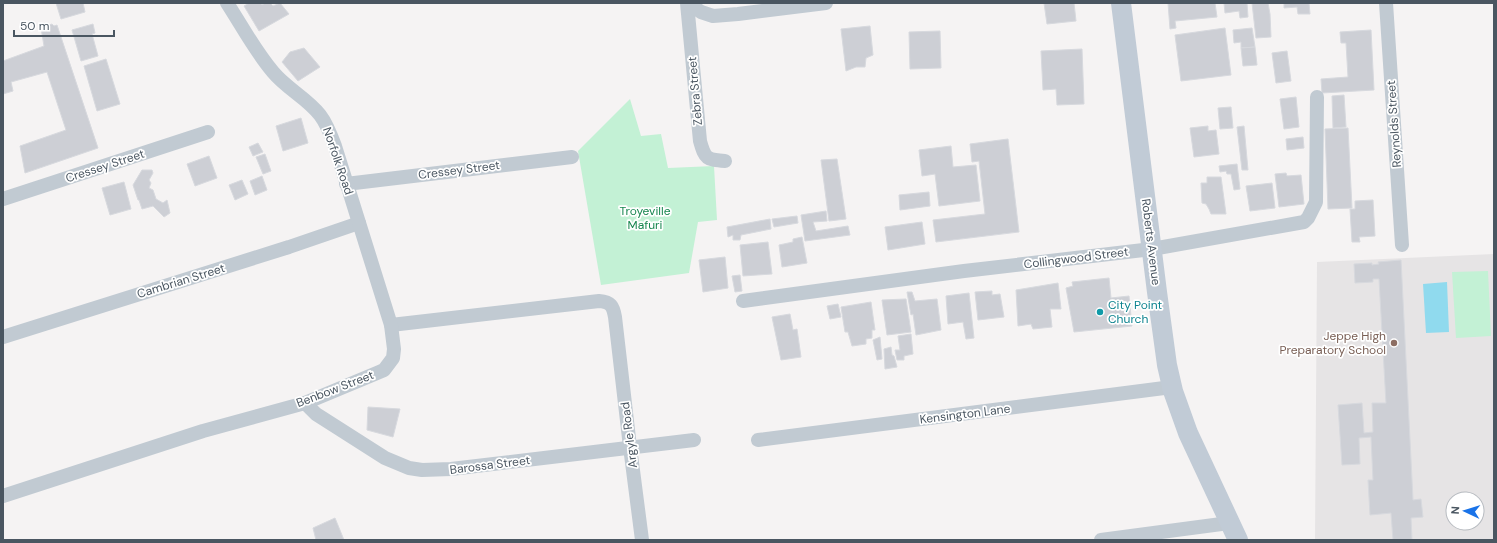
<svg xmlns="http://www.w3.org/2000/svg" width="1497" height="543" font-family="'DM Sans',sans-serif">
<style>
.education{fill:#e6e4e5;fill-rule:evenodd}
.green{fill:#c3f1d5}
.water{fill:#90daee}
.building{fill:#cdcfd5;stroke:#d7d9de}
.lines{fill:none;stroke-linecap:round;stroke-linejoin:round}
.minor{stroke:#c1cad2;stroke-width:14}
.secondary{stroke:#c1cbd6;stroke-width:20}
.culture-dot{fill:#0f9aa8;stroke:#fff;stroke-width:1.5}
.education-dot{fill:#8d6e63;stroke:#fff;stroke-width:1.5}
.labels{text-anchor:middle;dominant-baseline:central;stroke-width:3.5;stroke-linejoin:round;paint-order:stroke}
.street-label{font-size:12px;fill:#4a5661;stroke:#fff}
.park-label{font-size:12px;fill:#17864f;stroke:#fff}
.culture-label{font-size:12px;fill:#0d838f;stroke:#fff;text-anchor:start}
.education-label{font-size:12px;fill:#785e54;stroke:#fff;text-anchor:end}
</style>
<rect width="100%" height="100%" fill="#f5f3f3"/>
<path class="education" d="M 1494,254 L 1494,540 L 1315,540 L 1317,262 ZM 1453,499 L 1477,499 L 1477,523 L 1453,523 Z"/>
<g class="green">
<polygon points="630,99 641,136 661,134 668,168 714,166 717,220 698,222 689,273 601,285 578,151"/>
<polygon points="1488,271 1491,336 1456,338 1452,272"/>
</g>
<polygon class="water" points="1447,282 1449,332 1426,333 1423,284"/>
<g class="building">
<polygon points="56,3 83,3 85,12 61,19"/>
<polygon points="249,3 261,3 262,5 265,3 270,3 273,6 280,3 289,14 259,31 244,6"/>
<polygon points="1044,3 1074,3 1076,21 1047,24"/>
<polygon points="1168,3 1215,3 1217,17 1175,21 1176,28 1170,29"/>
<polygon points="1224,3 1247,3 1248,17 1240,18 1239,11 1225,13"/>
<polygon points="1252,3 1268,3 1270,14 1271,37 1256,38"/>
<polygon points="1284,3 1309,3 1310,14 1298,14 1297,7 1284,8"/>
<polygon points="52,24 54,26 57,25 98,148 25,173 20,146 66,130 47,72 11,82 13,91 3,94 3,61 44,46 41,28"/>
<polygon points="93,24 95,33 92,34 98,56 81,61 72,30"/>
<polygon points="870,26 873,55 866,58 865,67 856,67 846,71 841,29"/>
<polygon points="1225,28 1231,75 1181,81 1175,35"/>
<polygon points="1252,28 1255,47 1241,48 1241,42 1234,43 1233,30"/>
<polygon points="1371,30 1374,90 1322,93 1321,79 1348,77 1346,43 1341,43 1340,32"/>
<polygon points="940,31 941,68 910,69 909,32"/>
<polygon points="1255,47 1257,65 1243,66 1241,48"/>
<polygon points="304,48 320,67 298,81 282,62 290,52"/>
<polygon points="1082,49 1084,104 1057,105 1056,89 1043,90 1041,51"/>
<polygon points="1287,51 1291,81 1276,83 1272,53"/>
<polygon points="106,59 120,104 97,111 84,66"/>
<polygon points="1344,95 1346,127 1333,128 1332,96"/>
<polygon points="1296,97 1299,127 1284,129 1280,99"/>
<polygon points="1231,107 1233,128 1220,129 1218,108"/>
<polygon points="301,118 308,143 283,151 276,126"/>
<polygon points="1208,126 1208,131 1216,130 1219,154 1194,157 1190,128"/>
<polygon points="1244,126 1248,170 1242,170 1237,127"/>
<polygon points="1348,128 1352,208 1328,209 1325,129"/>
<polygon points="1303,137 1304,148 1287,150 1286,139"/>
<polygon points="1008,139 1019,232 936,242 933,220 985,214 979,161 972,162 970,144"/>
<polygon points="258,143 263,152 253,156 249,147"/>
<polygon points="951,146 953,167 976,165 980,201 939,206 935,174 922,176 919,150"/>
<polygon points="265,154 271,171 263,174 256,157"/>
<polygon points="209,156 217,178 195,186 187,164"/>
<polygon points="837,159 846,219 829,221 821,160"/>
<polygon points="1237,164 1240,189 1234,190 1231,174 1227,174 1226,171 1220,172 1219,166"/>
<polygon points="142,170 152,170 153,173 149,180 151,183 149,188 153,190 156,199 163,203 167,200 170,213 164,217 153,206 142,209 139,200 138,200 133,185"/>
<polygon points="1286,173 1287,176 1301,175 1304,204 1279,207 1275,174"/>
<polygon points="262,176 267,190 255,195 250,181"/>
<polygon points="1207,177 1221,177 1226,214 1211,214 1209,209 1206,204 1202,203 1201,183 1207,183"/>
<polygon points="242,180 248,194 235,200 229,185"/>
<polygon points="124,182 131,209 110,215 102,188"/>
<polygon points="1272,183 1275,208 1250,211 1246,186"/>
<polygon points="929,192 930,206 900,210 899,195"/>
<polygon points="1373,200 1375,236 1359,237 1360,242 1352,242 1350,209 1355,209 1355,201"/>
<polygon points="826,211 827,221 813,222 816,231 848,226 850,235 805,241 801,215"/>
<polygon points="797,216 798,223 774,227 772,219"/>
<polygon points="770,219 771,229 741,235 740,240 733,240 733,235 728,237 727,227"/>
<polygon points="922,222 925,244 888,250 885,227"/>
<polygon points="802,237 807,263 782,267 779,245 793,242 793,239"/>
<polygon points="768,242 772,274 743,276 740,245"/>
<polygon points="725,257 728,288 703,292 699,260"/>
<polygon points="1401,260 1413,500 1421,499 1423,517 1411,518 1412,540 1393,540 1391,513 1370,515 1368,480 1373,480 1371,437 1359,438 1360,464 1342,465 1338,405 1362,403 1364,433 1373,432 1372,403 1386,403 1379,279 1373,279 1373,282 1355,283 1354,264 1372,263 1372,265 1379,264 1378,262"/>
<polygon points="740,275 742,291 735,292 732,276"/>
<polygon points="1109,278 1111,298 1129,296 1132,326 1074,332 1066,288 1073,286 1072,282"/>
<polygon points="1058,283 1061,309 1050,309 1052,327 1033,329 1031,324 1018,326 1016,290"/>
<polygon points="992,291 992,295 1000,294 1004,317 978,320 975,292"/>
<polygon points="907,292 912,292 915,301 937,299 941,330 916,335 913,314 911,315"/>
<polygon points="969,293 974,338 966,339 963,322 948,324 946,296"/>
<polygon points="906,299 911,332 887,335 882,300"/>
<polygon points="871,302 875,330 872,330 872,338 866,339 866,344 852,346 848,332 845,332 841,307"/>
<polygon points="838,304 841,317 830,319 827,306"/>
<polygon points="790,314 793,330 797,329 801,357 781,360 772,317"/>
<polygon points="911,334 913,354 904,356 904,360 897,360 895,350 900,350 898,336"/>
<polygon points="880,337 882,359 877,360 873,340"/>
<polygon points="891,347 892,355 894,356 897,367 885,369 884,349"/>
<polygon points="368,407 400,409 393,437 367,430"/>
<polygon points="335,518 344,540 316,540 313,528"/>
</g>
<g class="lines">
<g class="minor">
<path d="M 687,3 L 700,141 C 705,159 707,160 725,161"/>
<polyline points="688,3 701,12 713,16 738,14 826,3"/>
<polyline points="1386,3 1402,245"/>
<polyline points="346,184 572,157"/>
<polyline points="3,199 208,132"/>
<polyline points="743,301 964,271 1152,249 1304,222 1308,218 1316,202 1317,97"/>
<path d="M 391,325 L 599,301 C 611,302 613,306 615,317 L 630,447 L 642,540"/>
<polyline points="3,337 289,247 359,223"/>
<polyline points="305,403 316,414 385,458 409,468 422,470 451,469 694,440"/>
<polyline points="758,440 1172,387"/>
<path d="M 3,496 L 203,431 L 305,403 L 377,373 L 384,370 L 393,358 L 394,349 L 391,325 L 335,146 C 331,135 327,124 320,115 C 307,98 287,89 273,72 C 255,51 242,26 227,3"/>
<polyline points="1101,540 1229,523"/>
</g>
<polyline class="secondary" points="1121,3 1157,292 1167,365 1173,391 1188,433 1238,540"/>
</g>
<circle class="culture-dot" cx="1100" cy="312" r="4"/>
<circle class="education-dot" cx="1394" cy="343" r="4"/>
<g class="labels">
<g class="street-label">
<text transform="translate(695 91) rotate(-95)">Zebra Street</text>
<text transform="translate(1394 124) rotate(-94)">Reynolds Street</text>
<text transform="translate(338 161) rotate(71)">Norfolk Road</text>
<text transform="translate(105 166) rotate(-18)">Cressey Street</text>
<text transform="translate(459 170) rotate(-7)">Cressey Street</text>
<text transform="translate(1151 242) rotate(83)">Roberts Avenue</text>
<text transform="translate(1076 258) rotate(-7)">Collingwood Street</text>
<text transform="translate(181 281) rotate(-17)">Cambrian Street</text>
<text transform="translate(335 389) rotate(-21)">Benbow Street</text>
<text transform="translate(965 414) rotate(-7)">Kensington Lane</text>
<text transform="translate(629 435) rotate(-97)">Argyle Road</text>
<text transform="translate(490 465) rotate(-7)">Barossa Street</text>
</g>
<g class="park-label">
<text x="645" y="211">Troyeville<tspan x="645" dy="14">Mafuri</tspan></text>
</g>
<g class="culture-label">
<text x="1108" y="305">City Point<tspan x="1108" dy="14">Church</tspan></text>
</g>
<g class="education-label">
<text x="1386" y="336">Jeppe High<tspan x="1386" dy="14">Preparatory School</tspan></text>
</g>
</g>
<rect width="1497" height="543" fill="none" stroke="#4a5661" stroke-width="8"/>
<g transform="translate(1465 511) rotate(274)"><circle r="19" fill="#ffffff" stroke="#b7bbc0"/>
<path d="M0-3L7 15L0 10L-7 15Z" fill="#1a73e8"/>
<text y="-6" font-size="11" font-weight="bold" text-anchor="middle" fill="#4a5661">N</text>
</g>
<path d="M14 30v6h100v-6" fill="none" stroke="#4a5661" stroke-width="2"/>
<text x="20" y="30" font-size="12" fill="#4a5661" stroke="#ffffff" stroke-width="3" paint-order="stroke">50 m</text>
</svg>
